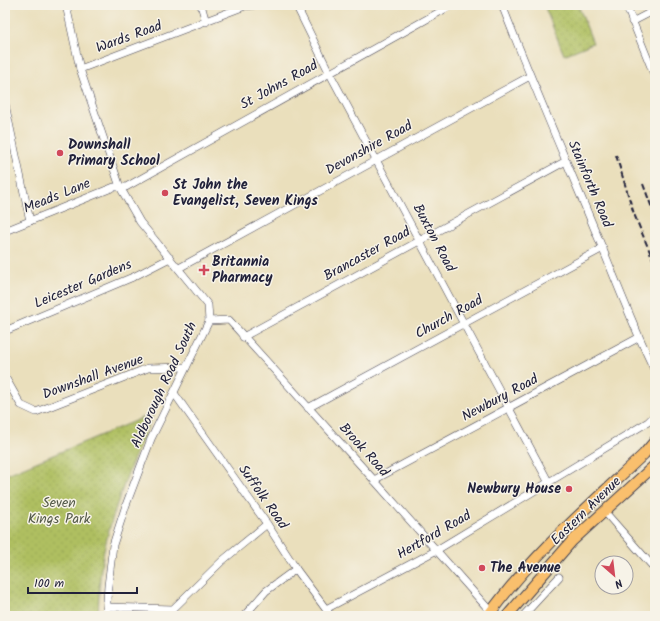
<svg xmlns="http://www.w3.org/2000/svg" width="660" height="621" font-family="Kalam,sans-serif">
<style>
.park{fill:url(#park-dots);stroke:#68704e}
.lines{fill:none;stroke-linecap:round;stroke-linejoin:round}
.minor-casing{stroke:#403e4e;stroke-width:8}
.highway-casing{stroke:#403e4e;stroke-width:12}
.minor{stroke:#fff;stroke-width:7}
.highway{stroke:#f9bf6d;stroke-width:10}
.rail{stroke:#22223b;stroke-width:2;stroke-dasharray:6 3;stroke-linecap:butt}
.poi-dot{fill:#d1495b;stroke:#f7f3e8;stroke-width:1.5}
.labels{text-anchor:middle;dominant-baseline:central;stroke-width:3;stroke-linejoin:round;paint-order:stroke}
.street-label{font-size:14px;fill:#22223b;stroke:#f7f3e8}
.poi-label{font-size:14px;font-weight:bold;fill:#22223b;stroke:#f7f3e8;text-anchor:start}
.park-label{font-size:14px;fill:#535948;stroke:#f7f3e8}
</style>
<defs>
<pattern id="park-dots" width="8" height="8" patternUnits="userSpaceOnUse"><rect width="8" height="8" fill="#afbf61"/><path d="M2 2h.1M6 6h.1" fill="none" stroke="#96a455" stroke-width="1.8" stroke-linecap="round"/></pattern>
</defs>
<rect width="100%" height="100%" fill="#f7f3e8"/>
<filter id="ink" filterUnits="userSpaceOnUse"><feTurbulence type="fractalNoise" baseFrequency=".025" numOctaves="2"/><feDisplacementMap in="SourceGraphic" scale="8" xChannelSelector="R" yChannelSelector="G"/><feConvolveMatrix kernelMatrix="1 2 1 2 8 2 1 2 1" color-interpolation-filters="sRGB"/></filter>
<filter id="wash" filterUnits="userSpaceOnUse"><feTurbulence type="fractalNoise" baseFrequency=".012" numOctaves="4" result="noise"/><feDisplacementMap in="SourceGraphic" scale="16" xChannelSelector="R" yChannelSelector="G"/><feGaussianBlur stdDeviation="0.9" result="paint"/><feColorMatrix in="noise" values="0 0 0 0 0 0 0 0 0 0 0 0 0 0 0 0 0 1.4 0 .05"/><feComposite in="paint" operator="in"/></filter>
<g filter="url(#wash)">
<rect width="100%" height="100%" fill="#eadfbc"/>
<g class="park">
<polygon points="544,5 578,5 593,43 564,55"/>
<path d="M 154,413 C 134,455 110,515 102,561 C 99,579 99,598 98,616 L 5,616 L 5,475 Z"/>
</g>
</g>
<g filter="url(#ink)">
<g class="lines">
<g class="minor-casing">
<g id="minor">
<polyline points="66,5 80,69 120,187 140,222 208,305 209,321 151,439 126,505 113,545 108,586 106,616"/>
<polyline points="201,5 206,22"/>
<polyline points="296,5 329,72 549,483"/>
<path d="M 502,5 C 532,82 565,158 597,235 C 616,280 633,327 655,371"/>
<polyline points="626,5 655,77"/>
<polyline points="632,22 655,10"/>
<polyline points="80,69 245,6 255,5"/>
<polyline points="5,104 30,221"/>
<polyline points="5,231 114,187 126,187 452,5"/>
<polyline points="179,268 530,76"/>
<polyline points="209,321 229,320 374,480 491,612"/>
<polyline points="5,331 133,277 170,258"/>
<polyline points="243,337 566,161"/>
<polyline points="5,377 21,405 36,412 148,368 186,367"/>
<polyline points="174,393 267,524 296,569 331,616"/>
<polyline points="308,408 603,248"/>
<polyline points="374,480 638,338"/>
<polyline points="604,511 655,569"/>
<polyline points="107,607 173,609 222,561 267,524"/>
<polyline points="326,609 435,551 648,422 655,415"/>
<polyline points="244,616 266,591 296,569"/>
<polyline points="523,616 559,577"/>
</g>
</g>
<g class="highway-casing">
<g id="highway">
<path d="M 488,616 C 532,555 590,505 644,454 L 655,441"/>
<polyline points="507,616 572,541 655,465"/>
</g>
</g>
<use href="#minor" class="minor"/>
<use href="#highway" class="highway"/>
<g class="rail">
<polyline points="616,155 634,214 655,264"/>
<polyline points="643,184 655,216"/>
</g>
</g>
</g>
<g class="poi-dot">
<circle cx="60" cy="153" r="4"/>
<circle cx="165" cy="193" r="4"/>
<path d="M202 264h4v4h4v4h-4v4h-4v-4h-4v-4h4z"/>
<circle cx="569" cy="489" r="4"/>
<circle cx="482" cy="568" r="4"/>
</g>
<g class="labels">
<g class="street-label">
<text transform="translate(129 37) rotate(-20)">Wards Road</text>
<text transform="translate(279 85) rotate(-29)">St Johns Road</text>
<text transform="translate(369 148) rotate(-29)">Devonshire Road</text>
<text transform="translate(590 184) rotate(67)">Stainforth Road</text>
<text transform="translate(57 196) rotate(-22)">Meads Lane</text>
<text transform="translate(434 238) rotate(62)">Buxton Road</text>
<text transform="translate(367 254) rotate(-29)">Brancaster Road</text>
<text transform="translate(83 284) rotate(-23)">Leicester Gardens</text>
<text transform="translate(449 317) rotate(-29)">Church Road</text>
<text transform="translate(93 377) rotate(-20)">Downshall Avenue</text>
<text transform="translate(164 385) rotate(-65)">Aldborough Road South</text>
<text transform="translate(500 398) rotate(-28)">Newbury Road</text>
<text transform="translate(364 450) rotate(48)">Brook Road</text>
<text transform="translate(263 497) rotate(55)">Suffolk Road</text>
<text transform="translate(586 511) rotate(-44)">Eastern Avenue</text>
<text transform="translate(434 535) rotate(-30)">Hertford Road</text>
</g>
<g class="poi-label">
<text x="68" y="145">Downshall<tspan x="68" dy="16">Primary School</tspan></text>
<text x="173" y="185">St John the<tspan x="173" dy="16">Evangelist, Seven Kings</tspan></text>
<text x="212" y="262">Britannia<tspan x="212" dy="16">Pharmacy</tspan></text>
<text x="561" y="489" text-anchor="end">Newbury House</text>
<text x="490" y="568">The Avenue</text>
</g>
<g class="park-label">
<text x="59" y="503">Seven<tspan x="59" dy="16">Kings Park</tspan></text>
</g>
</g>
<rect width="660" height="621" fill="none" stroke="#f7f3e8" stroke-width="20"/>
<g transform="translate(614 575) rotate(152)"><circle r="19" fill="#f7f3e8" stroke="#a29fa3"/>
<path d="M0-3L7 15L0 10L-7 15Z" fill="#d1495b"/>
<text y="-6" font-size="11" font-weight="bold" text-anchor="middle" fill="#22223b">N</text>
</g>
<path d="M28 587v6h109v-6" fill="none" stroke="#22223b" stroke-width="2"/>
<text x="34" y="587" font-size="12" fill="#22223b" stroke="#f7f3e8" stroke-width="3" paint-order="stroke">100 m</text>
</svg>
